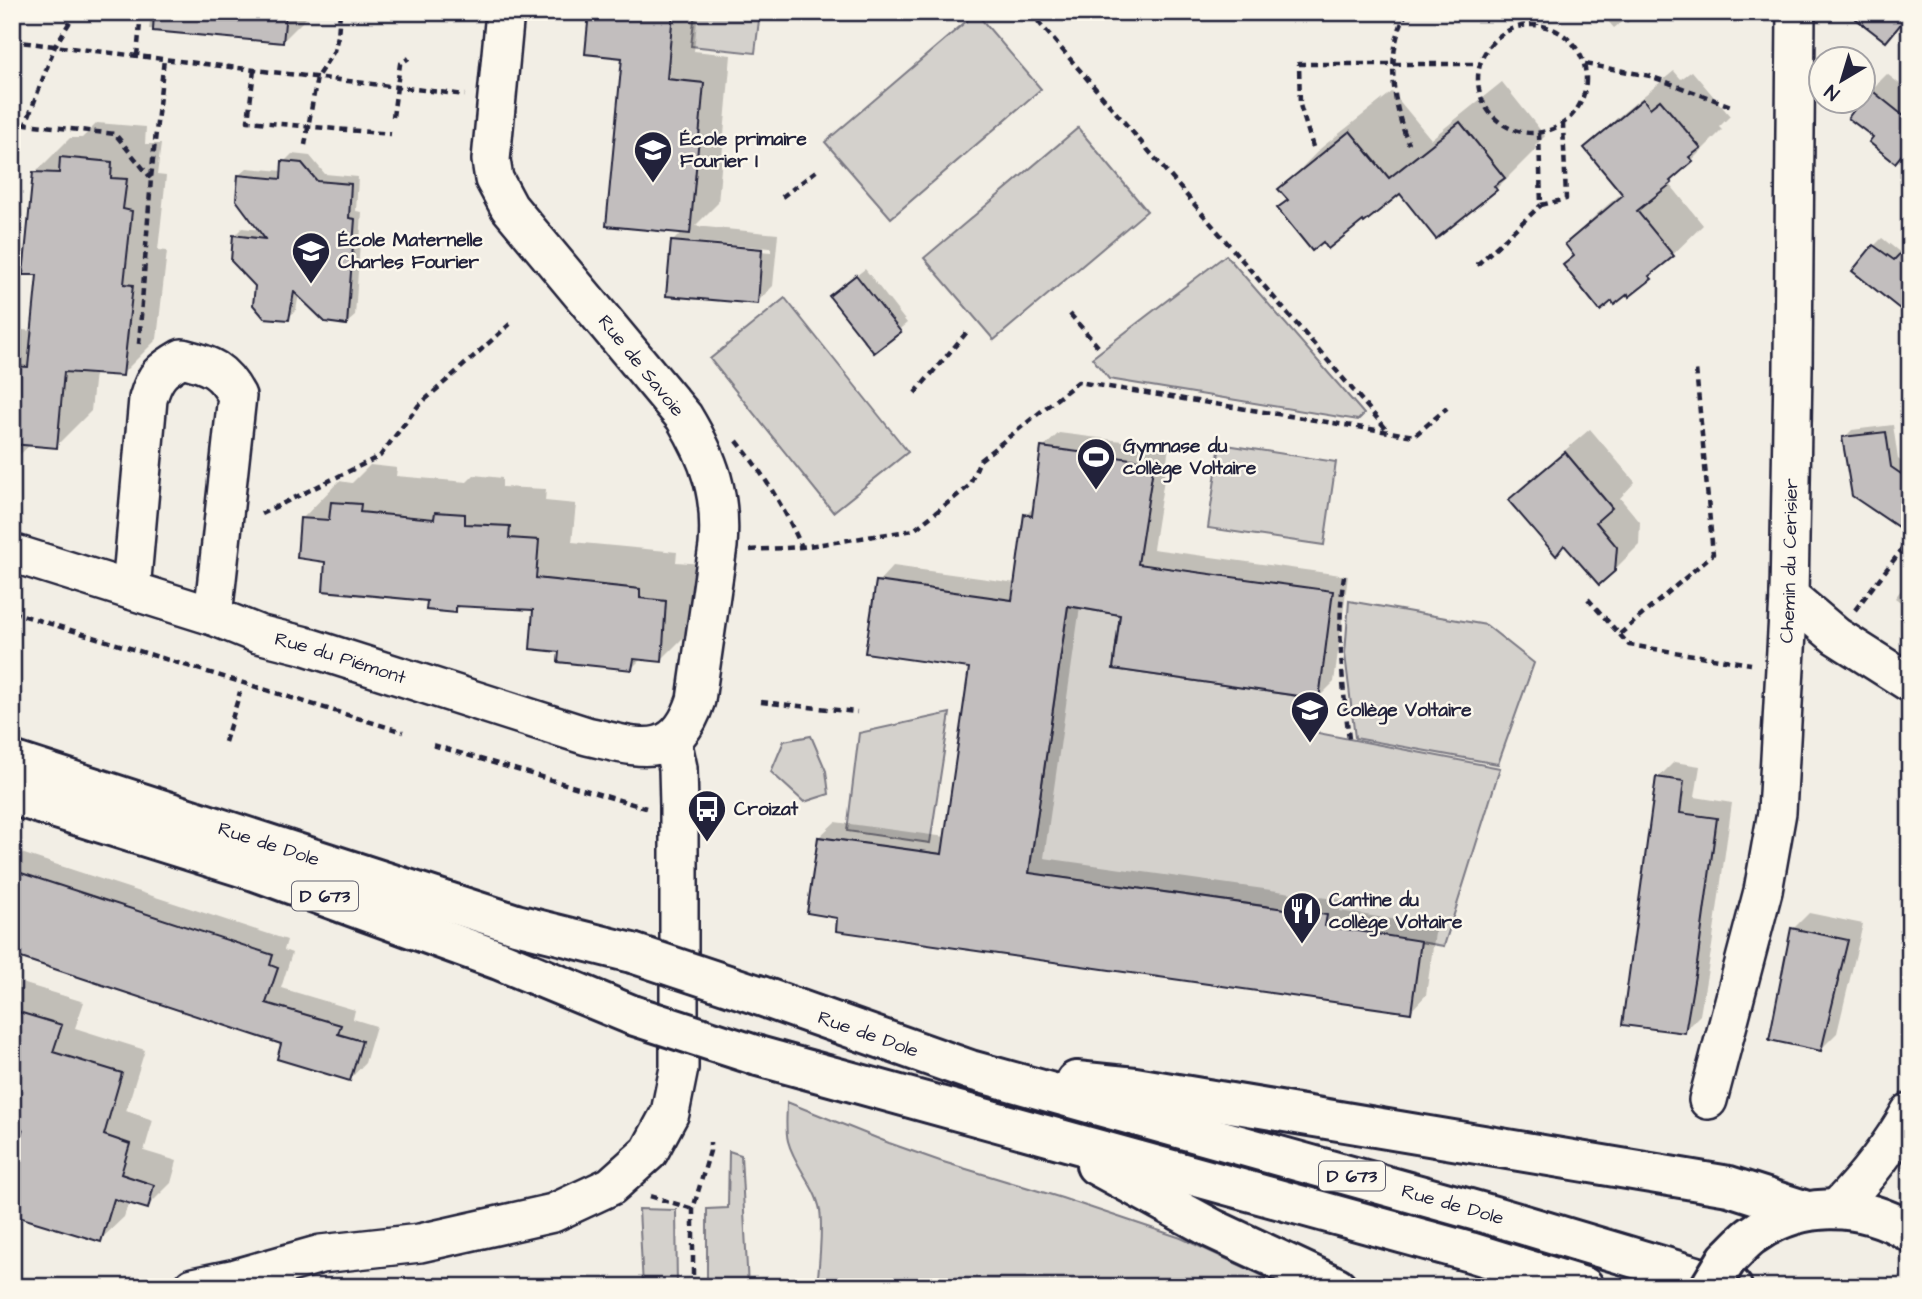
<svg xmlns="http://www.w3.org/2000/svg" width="1922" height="1299" font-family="'Architects Daughter',sans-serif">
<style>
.green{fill:#d4d1cc;stroke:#7b7a84;stroke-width:2}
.shadow{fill:#0003;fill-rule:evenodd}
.building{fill:#c2bebe;stroke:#22223b;stroke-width:2}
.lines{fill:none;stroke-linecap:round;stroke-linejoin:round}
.minor-casing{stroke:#22223b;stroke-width:42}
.major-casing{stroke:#22223b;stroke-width:44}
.path{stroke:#22223b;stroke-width:4.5;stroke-dasharray:7 5;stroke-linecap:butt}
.minor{stroke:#fbf7ec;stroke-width:37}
.major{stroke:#fbf7ec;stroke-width:38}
.major-bridge-casing{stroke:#22223b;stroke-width:44;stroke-linecap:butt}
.major-bridge{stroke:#fbf7ec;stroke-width:38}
.labels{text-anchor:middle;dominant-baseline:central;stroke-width:5;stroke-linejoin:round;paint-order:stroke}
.shield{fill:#fbf7ec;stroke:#636270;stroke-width:2}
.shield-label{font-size:18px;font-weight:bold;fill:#22223b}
.poi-label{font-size:19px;font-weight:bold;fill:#22223b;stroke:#fbf7ec;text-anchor:start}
.street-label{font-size:19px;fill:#22223b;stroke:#fbf7ec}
</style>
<rect width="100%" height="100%" fill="#f2eee5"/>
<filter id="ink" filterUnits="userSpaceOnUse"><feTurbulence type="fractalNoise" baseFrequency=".0143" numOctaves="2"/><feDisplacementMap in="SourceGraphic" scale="14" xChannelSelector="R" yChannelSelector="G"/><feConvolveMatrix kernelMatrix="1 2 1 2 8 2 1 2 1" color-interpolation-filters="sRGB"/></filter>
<g filter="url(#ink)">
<g class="green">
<polygon points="695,12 760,12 755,53 691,46"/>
<polygon points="976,13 1041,89 891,218 825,142"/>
<polygon points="1078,128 1147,211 994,340 924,258"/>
<polygon points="1226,255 1364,414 1358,420 1109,379 1092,358"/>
<polygon points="785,298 908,452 833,512 710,359"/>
<polygon points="1220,444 1336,462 1324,545 1208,528"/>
<polygon points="1349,601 1486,625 1534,663 1498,764 1355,738 1345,654"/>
<polygon points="1068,606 1120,615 1113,669 1319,699 1318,733 1500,768 1444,946 1325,926 1326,915 1029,873"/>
<polygon points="950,713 930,843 847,831 859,733"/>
<polygon points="811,736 826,771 829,794 804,802 771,772 784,741"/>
<path d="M 787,1102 L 889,1143 L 940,1161 L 1062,1198 L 1181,1238 L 1287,1287 L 817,1287 C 819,1266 823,1231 820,1210 C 815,1185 794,1165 788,1141 C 785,1129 787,1114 787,1102 Z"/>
<polygon points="729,1151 741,1155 748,1287 707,1287 707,1209 728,1208"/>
<polygon points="639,1209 676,1210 677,1287 643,1287"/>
</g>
<g class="shadow">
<polygon points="151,12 312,12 283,41 149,29"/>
<path d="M 591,12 L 698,12 L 694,51 L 731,55 L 718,203 L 695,226 L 778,234 L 773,286 L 757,302 L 672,242 L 683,231 L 624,57 ZM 684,241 L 771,248 L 771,252 L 684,244 Z"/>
<polygon points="1600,12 1639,12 1627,23 1624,20 1614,28"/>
<polygon points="1674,71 1681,79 1692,71 1730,116 1719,127 1722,130 1669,183 1703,225 1650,277 1576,255 1567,244 1597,214 1623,192 1587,148 1617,118"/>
<polygon points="1887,74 1910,92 1910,146 1895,161 1875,137 1850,117 1871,90"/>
<polygon points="1502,82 1545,136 1535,146 1537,148 1496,189 1436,236 1401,192 1289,199 1281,189 1321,148 1392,92 1431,139"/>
<polygon points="97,123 146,127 145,144 161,144 157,175 166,176 158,250 167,251 157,339 122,374 95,372 91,411 56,446 31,444 12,462 12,329 33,331 39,274 35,173 70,138 82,138"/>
<polygon points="292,154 310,156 325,174 358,177 356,211 362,212 355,316 347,323 299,294 296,310 288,318 257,285 234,236 242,228 261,230 239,175 247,168 283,171 284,162"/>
<polygon points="1882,238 1902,254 1910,299 1874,246"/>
<polygon points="865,269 907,323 874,350 839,289"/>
<polygon points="1893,425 1898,459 1910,467 1910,533 1844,438 1852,430"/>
<polygon points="1590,429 1635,482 1620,498 1640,522 1639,545 1614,570 1565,544 1556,554 1511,500 1535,476"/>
<polygon points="1059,433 1169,447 1153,549 1348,576 1334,682 1319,697 1122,614 1080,607 1044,858 1341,900 1340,911 1436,926 1426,995 1411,1011 839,917 819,837 835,822 946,837 971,666 878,582 893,566 1016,583 1026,515 1035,506 1043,448"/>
<polygon points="370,465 397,468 396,476 467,482 474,475 502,478 502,487 546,489 545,501 576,504 572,542 677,552 676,562 703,564 698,623 661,660 642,658 632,668 535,608 462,604 455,611 327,560 302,519 339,481 352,483"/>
<polygon points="1910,578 1910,609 1895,598"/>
<polygon points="1674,762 1700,766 1695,797 1732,803 1712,946 1700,1015 1684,1031 1658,778"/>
<polygon points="12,850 287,940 284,950 292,953 281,988 355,1010 353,1019 376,1026 365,1063 350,1079 284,1043 12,954"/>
<polygon points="1809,913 1863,924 1837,1033 1821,1049 1793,929"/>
<polygon points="12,980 84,1002 75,1028 145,1050 126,1111 153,1120 144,1151 177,1161 171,1183 147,1207 129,1201 124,1217 100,1240 12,1127"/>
</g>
<g class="building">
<polygon points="154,12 286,12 283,43 153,31"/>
<polygon points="589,12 673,12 667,79 704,83 690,234 606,226 622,58 585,54"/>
<polygon points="1847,12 1910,12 1910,13 1886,42"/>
<polygon points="1870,89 1910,121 1910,145 1895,163 1869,142 1873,137 1848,118 1860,102 1863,102 1863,98"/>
<polygon points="1643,99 1650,108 1660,100 1701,148 1689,157 1693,161 1670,181 1672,183 1637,211 1674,256 1649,276 1652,279 1629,297 1628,294 1614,305 1612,301 1600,311 1563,265 1574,256 1565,244 1623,195 1584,148"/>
<polygon points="1460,122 1505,178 1494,186 1497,190 1436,239 1400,194 1364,223 1363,221 1328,249 1323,242 1312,251 1277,208 1288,200 1278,189 1350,131 1389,178"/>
<polygon points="60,157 112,162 111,178 127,179 123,209 132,211 124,284 133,285 123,376 64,372 57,448 12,444 12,366 28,367 37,275 23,275 33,172 59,173"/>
<polygon points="282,161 302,163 317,181 351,184 349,218 355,219 347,325 325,322 294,292 289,320 264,318 253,305 255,286 231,261 233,235 265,239 236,200 238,175 281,179"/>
<polygon points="671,241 762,249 758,304 666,296"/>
<polygon points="1910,243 1910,317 1852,271 1873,245 1894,260"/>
<polygon points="856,275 901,332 874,353 829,296"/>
<polygon points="1886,432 1891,467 1910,480 1910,535 1852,496 1842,437"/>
<polygon points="1041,447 1154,462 1138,564 1333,591 1319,699 1113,669 1120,615 1068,606 1029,873 1327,915 1325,926 1421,941 1411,1013 836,931 837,918 807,913 818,837 942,854 969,668 865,653 876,581 1012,600 1024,514 1032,516"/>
<polygon points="1565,452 1612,508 1596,522 1617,547 1615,571 1599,585 1564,545 1556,556 1508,500"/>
<polygon points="331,502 361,504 360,512 434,519 435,512 465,514 465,524 510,526 509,538 539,540 536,578 640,589 640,598 666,601 662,662 634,659 632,670 558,662 559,652 530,649 533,610 456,606 456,613 426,610 427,601 323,591 325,562 297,558 300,518 329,520"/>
<polygon points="1656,777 1684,781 1680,813 1717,818 1697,964 1685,1033 1622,1025"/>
<polygon points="12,870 273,955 270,965 278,968 266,1003 341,1025 338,1034 362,1041 350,1081 277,1059 281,1044 12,955"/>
<polygon points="1791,928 1848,940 1821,1051 1769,1040"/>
<polygon points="12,1010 62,1025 53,1052 122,1073 104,1135 130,1144 121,1174 154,1185 148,1209 114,1199 101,1242 12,1215"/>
</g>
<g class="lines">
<g class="minor-casing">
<g id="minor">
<path id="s1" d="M 12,553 L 213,616 L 258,634 L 302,645 L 587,736 C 638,747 675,764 696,700 L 718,546 C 722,495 710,460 684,417 L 509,207 L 494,179 L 491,160 L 505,12"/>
<path d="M 131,590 L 148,399 C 155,375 161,370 182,358 C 211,365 223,370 237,396 L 213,616"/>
<polyline points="1789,596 1836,636 1910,683"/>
<path id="s2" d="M 1708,1100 L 1763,891 L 1777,812 L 1789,596 L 1793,368 L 1796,12"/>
<path d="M 1837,1208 C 1866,1178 1890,1148 1910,1112"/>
<polyline points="193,1287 236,1278 321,1254 420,1243 553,1213 611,1186 649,1152 670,1113 679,1068 679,806 678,768 672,740"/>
</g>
</g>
<g class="major-casing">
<g id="major">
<path id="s3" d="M 12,761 L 516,924 L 632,953"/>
<polyline points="12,795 255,871 499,960 632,1015"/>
<path id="s4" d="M 758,995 L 970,1070 L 1484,1213 L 1732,1287"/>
<polyline points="758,1056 1470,1252 1584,1287"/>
<polyline points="1076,1081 1135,1087 1729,1186 1807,1211"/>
<polyline points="1096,1165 1213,1229 1337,1287"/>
<path d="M 1727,1259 C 1735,1252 1742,1243 1751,1236 C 1799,1201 1860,1201 1910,1232"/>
</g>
</g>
<g class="path">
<polyline points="76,12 55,46 26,124 115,134 151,178"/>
<polyline points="1030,12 1388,431"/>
<path d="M 1407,12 C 1385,51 1392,105 1409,144"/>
<polyline points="1537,12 1537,25"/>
<circle cx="1532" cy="79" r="54"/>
<polyline points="12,41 465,95"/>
<polyline points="137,56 141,12"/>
<polyline points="1585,64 1650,76 1731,106"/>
<polyline points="254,70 248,121 391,134"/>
<polyline points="393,117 400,64 409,58"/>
<polyline points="1539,133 1541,205 1566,199 1563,124"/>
<polyline points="305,145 317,77 334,51 338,36 340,12"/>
<polyline points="1313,147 1300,105 1299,64 1480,64"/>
<polyline points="782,197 820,168"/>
<polyline points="1477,265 1541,205"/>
<polyline points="1070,314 1101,350"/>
<polyline points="139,344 151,178 164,59"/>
<polyline points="915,393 967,332"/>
<path d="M 737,441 C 765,476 783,506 802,547"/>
<polyline points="261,514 380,456 418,406 510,324"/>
<polyline points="750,550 802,547 914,530 969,486 980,460 1078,382 1414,436 1447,408"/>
<path d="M 1344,576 C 1336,625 1343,689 1349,739"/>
<polyline points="1588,599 1629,645 1751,664"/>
<polyline points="1855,610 1910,539"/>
<polyline points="12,612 403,732"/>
<polyline points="1620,634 1713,554 1696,369"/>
<polyline points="761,702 857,712"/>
<polyline points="225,742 240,692"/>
<polyline points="433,745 646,808"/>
<polyline points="12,1158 23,1124"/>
<polyline points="650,1196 693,1209"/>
<polyline points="693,1287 693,1209 710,1151 710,1142"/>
</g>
<use href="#minor" class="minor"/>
<use href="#major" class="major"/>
<g class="major-bridge-casing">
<g id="major-bridge">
<polyline points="632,953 758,995"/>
<polyline points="632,1015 758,1056"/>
<polyline points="1710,1287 1727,1259"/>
</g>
</g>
<use href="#major-bridge" class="major-bridge"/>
</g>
</g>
<defs>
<g id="school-pin" transform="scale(2.0125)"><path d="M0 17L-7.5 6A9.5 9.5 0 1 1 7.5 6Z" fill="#22223b" stroke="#fbf7ec"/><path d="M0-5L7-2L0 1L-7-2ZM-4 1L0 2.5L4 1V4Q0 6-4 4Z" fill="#fff"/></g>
<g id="stadium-pin" transform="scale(2.0125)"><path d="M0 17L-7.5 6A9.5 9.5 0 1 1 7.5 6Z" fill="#22223b" stroke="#fbf7ec"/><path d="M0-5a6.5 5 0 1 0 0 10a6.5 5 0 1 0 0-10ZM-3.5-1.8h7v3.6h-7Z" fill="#fff"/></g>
<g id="bus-pin" transform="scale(2.0125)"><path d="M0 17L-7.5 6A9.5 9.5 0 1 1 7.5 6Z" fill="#22223b" stroke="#fbf7ec"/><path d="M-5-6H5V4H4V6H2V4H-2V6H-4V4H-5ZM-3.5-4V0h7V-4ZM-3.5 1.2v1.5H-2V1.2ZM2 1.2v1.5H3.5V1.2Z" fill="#fff"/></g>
<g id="restaurant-pin" transform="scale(2.0125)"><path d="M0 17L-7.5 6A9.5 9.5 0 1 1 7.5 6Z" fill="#22223b" stroke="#fbf7ec"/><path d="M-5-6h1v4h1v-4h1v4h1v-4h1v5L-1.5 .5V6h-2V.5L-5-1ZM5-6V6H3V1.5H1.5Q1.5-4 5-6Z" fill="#fff"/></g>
</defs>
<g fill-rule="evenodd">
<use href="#school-pin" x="653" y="150"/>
<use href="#school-pin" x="311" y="251"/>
<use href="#stadium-pin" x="1096" y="457"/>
<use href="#school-pin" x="1310" y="710"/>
<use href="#bus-pin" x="707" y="809"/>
<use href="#restaurant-pin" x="1302" y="911"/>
</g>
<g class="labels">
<g class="shield">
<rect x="292" y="881.5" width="66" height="29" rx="5"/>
<rect x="1319" y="1161.5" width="66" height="29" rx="5"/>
</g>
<g class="shield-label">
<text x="325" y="896">D 673</text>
<text x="1352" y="1176">D 673</text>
</g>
<g class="poi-label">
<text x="680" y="139">École primaire<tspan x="680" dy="22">Fourier I</tspan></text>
<text x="338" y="240">École Maternelle<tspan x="338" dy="22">Charles Fourier</tspan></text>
<text x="1123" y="446">Gymnase du<tspan x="1123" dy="22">collège Voltaire</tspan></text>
<text x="1337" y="710">Collège Voltaire</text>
<text x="734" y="809">Croizat</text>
<text x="1329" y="900">Cantine du<tspan x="1329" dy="22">collège Voltaire</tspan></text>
</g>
<g class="street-label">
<text transform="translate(641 366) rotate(51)">Rue de Savoie</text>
<text stroke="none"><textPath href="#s2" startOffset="548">Chemin du Cerisier</textPath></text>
<text stroke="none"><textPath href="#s1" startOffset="345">Rue du Piémont</textPath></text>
<text stroke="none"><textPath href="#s3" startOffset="270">Rue de Dole</textPath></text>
<text stroke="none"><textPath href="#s4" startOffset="117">Rue de Dole</textPath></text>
<text stroke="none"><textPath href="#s4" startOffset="726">Rue de Dole</textPath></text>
</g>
</g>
<rect width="1922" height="1299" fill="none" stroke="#fbf7ec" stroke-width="42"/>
<rect x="21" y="21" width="1880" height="1257" fill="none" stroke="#22223b" stroke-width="2.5" filter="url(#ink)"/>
<g transform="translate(1842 80) rotate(218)"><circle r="33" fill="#fbf7ec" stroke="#a4a2a5" stroke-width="2"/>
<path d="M0-5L12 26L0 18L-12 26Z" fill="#22223b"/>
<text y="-10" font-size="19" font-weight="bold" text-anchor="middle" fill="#22223b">N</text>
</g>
</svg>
